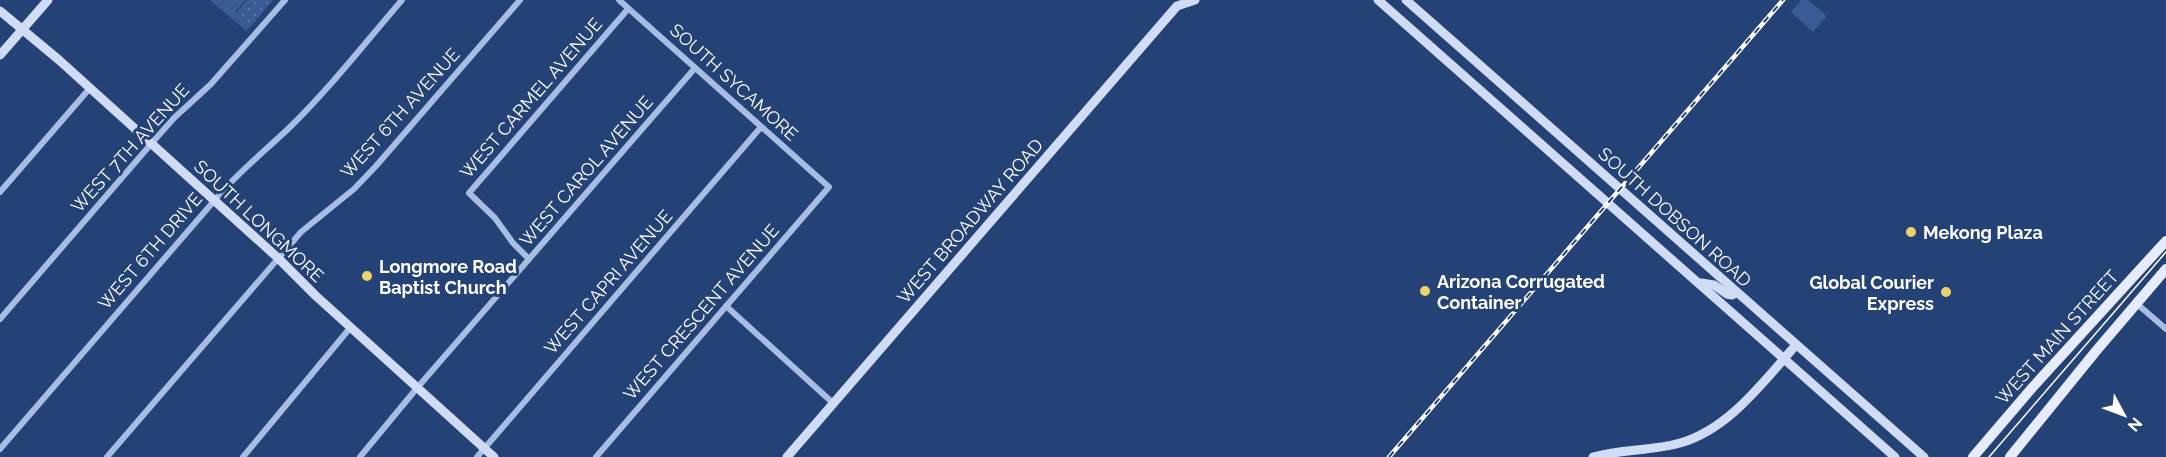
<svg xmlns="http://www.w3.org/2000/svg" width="2166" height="457" font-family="Raleway,sans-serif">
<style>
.park{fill:url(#park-dots)}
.garden{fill:#395a94}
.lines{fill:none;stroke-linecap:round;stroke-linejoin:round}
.street{stroke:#a7bde3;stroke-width:6}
.secondary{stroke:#cfdcf3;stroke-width:9}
.primary{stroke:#e6ecfc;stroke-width:10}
.tram{stroke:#fff;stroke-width:1.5}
.rail-casing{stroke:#fff;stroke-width:4.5}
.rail{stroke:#254277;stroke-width:2;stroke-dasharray:7;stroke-linecap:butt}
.poi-dot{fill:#ebd26c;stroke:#254277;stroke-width:2}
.labels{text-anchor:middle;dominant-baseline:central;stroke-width:6;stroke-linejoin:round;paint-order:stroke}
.street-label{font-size:18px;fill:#fff;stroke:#254277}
.poi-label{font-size:18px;font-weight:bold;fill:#fff;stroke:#254277;text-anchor:start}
</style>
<defs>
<pattern id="park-dots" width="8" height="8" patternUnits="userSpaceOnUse" patternTransform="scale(1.5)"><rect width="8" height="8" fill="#395a94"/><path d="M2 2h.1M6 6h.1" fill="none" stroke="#5773a4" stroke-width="1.8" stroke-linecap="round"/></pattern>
</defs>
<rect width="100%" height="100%" fill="#254277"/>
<polygon class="park" points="247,0 273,0 251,26 236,13"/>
<g class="garden">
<polygon points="210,0 245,0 235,12 251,26 246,31"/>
<polygon points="1801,0 1808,0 1827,16 1813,32 1791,12"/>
</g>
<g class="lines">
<g class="street">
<polyline points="0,192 90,88"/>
<polyline points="529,259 513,243 495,218 469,193 628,9"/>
<polyline points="2136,303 2166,329"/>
<polyline points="726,306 833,403"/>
<polyline points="0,319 151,144 174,118 211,84 285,0"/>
<path d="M 0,449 L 220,194 C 241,170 266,150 289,128 C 330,88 365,43 402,0"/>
<polyline points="107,457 301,232 354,189 376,166 520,0"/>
<polyline points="243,457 350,328"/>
<polyline points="360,457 417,388 695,68"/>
<polyline points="477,457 761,127"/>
<polyline points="596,457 829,187 619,0"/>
</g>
<g class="secondary">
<polyline points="1378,0 1895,457"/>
<polyline points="1406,0 1924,457"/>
<polyline points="0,11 59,60 278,258 316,296 494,457"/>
<polyline points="0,55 48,0"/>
<polyline points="1701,283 1714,285 1727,294 1732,295 1736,293"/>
<polyline points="787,457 1177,6 1195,0"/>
<path d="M 1593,457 C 1622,449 1652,451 1680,443 C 1729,429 1763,382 1796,345"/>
</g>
<g class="primary">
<polyline points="1973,457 2032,388 2166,241"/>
<polyline points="2010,457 2096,351 2166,269"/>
</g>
<polyline class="tram" points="1989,457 2166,252"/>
<g class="rail-casing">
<polyline id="rail" points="1389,457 1783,0"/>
</g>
<use href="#rail" class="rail"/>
</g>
<g class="poi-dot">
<circle cx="1911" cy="232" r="6"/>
<circle cx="367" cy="276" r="6"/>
<circle cx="1425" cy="291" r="6"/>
<circle cx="1946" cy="292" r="6"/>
</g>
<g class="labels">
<g class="street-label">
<text transform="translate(734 82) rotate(42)">SOUTH SYCAMORE</text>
<text transform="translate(531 98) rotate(-49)">WEST CARMEL AVENUE</text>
<text transform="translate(400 113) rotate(-48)">WEST 6TH AVENUE</text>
<text transform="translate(130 148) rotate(-48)">WEST 7TH AVENUE</text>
<text transform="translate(586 171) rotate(-49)">WEST CAROL AVENUE</text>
<text transform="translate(1675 217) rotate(42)">SOUTH DOBSON ROAD</text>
<text transform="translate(259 221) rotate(43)">SOUTH LONGMORE</text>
<text transform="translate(970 221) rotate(-49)">WEST BROADWAY ROAD</text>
<text transform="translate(150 251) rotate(-49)">WEST 6TH DRIVE</text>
<text transform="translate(608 282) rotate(-49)">WEST CAPRI AVENUE</text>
<text transform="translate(701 312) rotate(-49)">WEST CRESCENT AVENUE</text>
<text transform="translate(2057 337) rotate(-48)">WEST MAIN STREET</text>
</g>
<g class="poi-label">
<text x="1923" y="232">Mekong Plaza</text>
<text x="379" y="266">Longmore Road<tspan x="379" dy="21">Baptist Church</tspan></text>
<text x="1437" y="281">Arizona Corrugated<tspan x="1437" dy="21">Container</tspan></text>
<text x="1934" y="282" text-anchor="end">Global Courier<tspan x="1934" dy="21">Express</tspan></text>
</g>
</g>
<g transform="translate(2124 415) rotate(131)" stroke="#254277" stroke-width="4.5" paint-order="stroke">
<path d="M0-4.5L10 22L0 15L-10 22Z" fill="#ffffff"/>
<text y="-9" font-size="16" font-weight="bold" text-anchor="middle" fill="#ffffff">N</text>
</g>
</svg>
